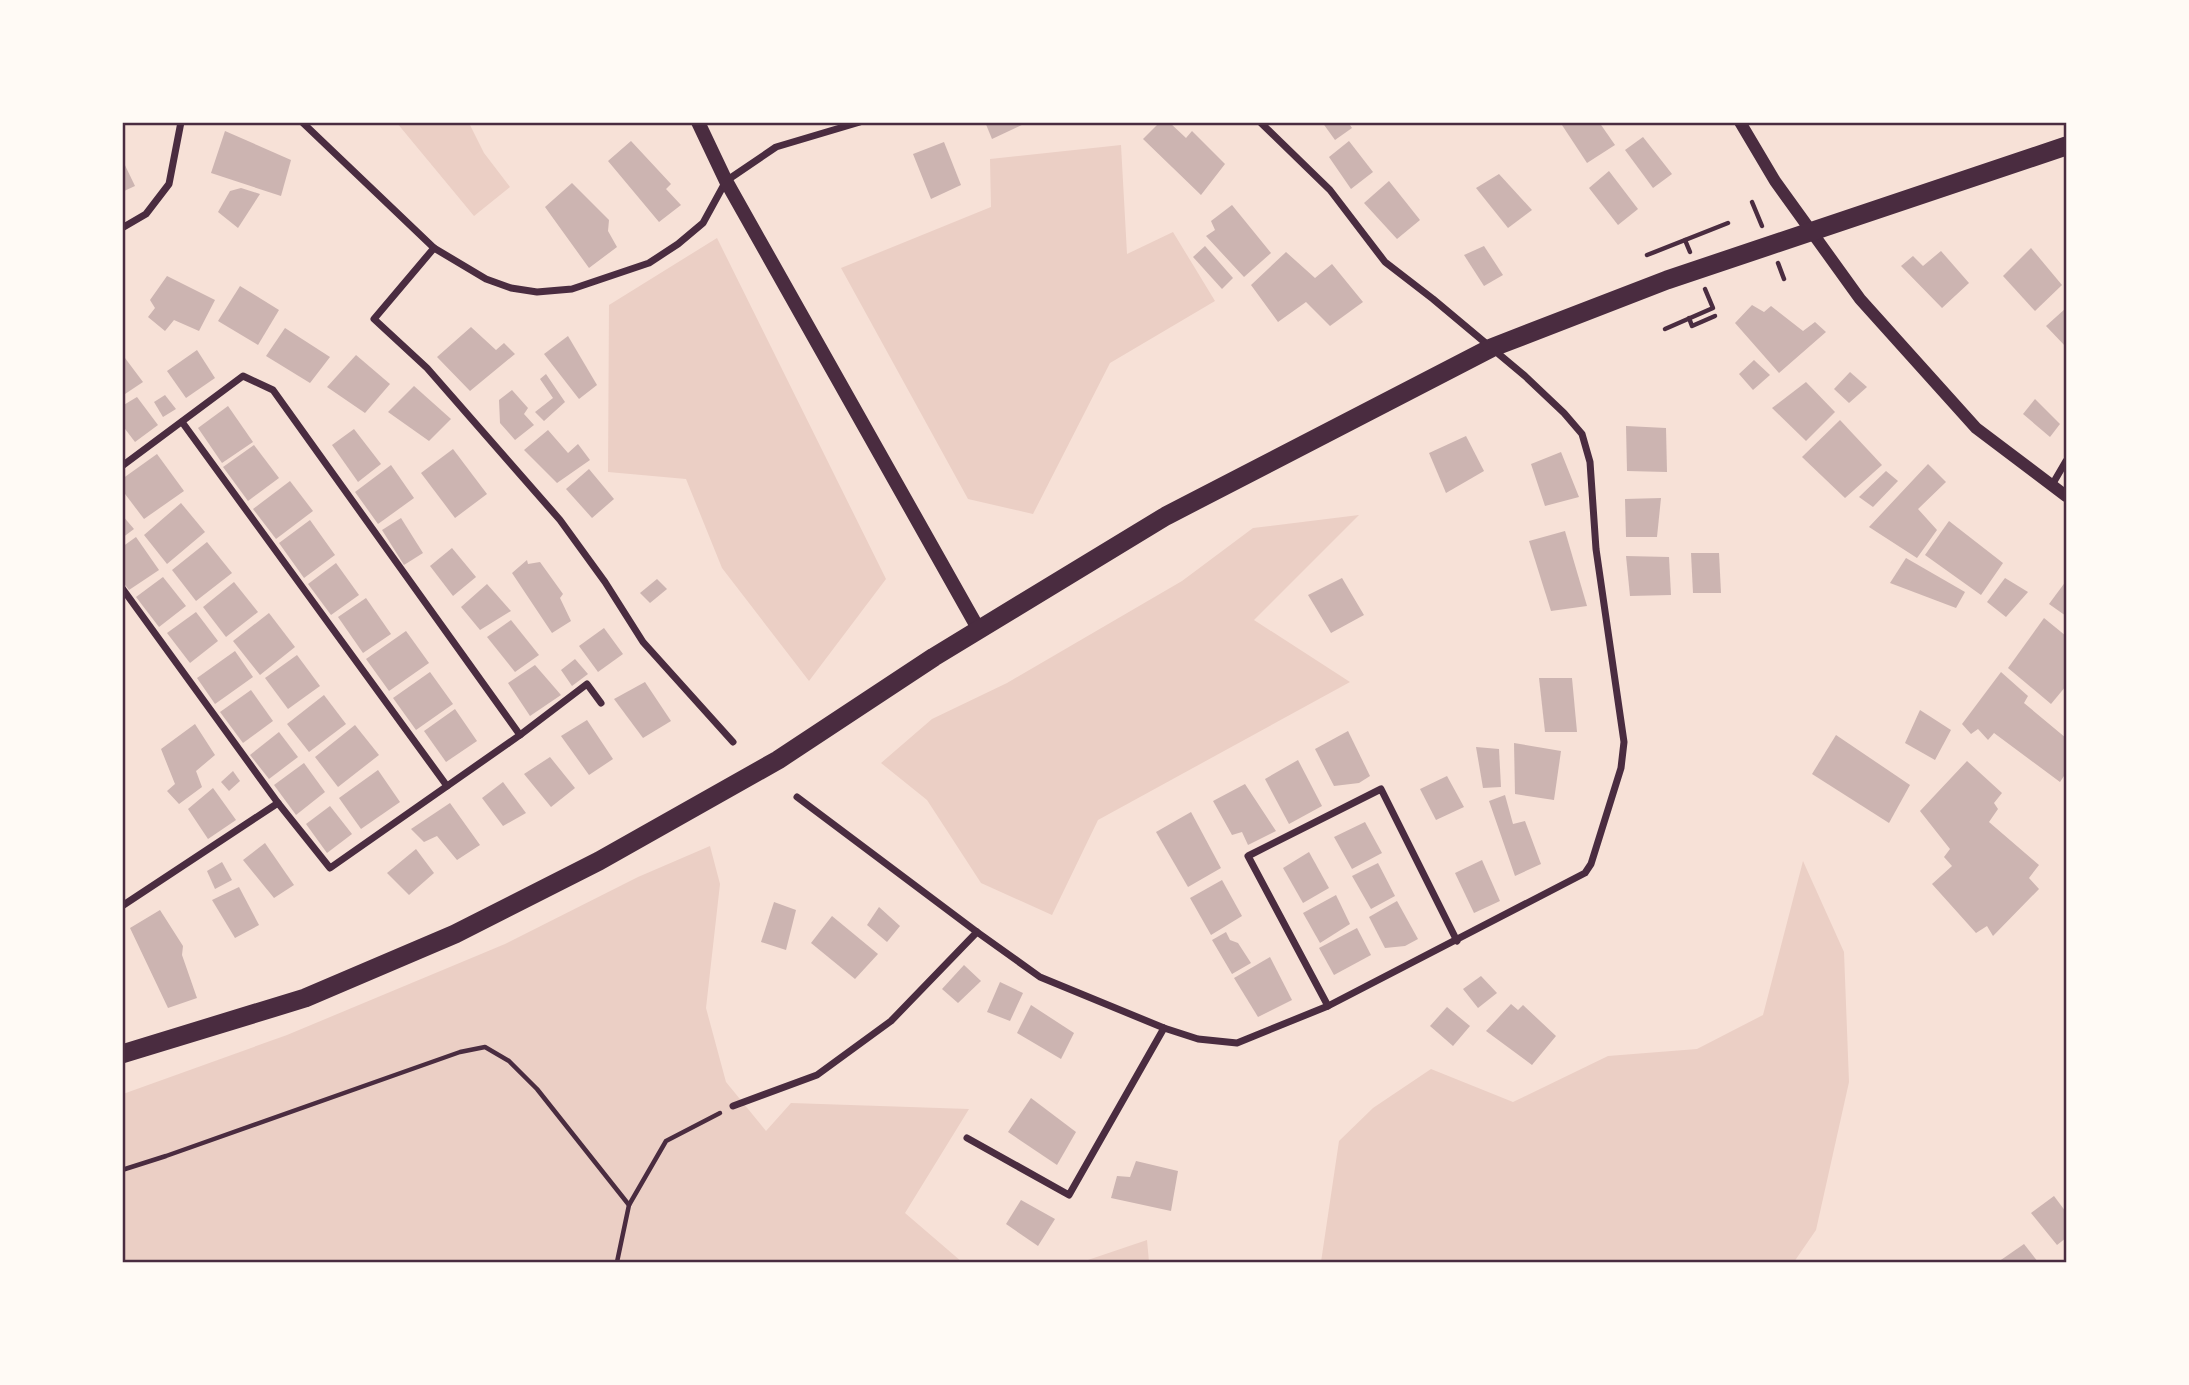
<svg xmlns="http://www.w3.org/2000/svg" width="2189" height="1385" font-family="'Open Sans',sans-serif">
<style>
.green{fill:#ebcfc5}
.building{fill:#ccb4b1}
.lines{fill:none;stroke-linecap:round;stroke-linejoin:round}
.path{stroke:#4a2c40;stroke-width:4.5}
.minor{stroke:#4a2c40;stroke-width:7}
.tertiary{stroke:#4a2c40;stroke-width:12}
.secondary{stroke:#4a2c40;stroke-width:14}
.trunk{stroke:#4a2c40;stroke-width:19}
.neatline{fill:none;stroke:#4a2c40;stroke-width:2.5}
</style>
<rect width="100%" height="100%" fill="#f7e1d7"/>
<g class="green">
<polygon points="397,123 469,123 484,153 510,187 474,216"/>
<polygon points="1121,145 1127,254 1173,232 1215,301 1110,363 1033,514 968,499 841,268 991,207 990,159"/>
<polygon points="717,238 886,579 809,681 722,568 686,479 608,472 609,305"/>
<polygon points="1359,515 1254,620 1350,682 1098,820 1052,915 981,883 927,800 881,763 932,719 1007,683 1182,581 1253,528"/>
<polygon points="710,846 720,884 706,1008 726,1082 766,1131 791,1103 969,1109 905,1213 962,1262 123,1262 123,1094 287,1035 505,944 638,877"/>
<polygon points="1803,861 1844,952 1849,1082 1816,1230 1794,1262 1321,1262 1339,1141 1373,1108 1431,1069 1513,1102 1608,1056 1697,1049 1763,1015"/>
<polygon points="1147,1240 1149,1262 1082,1262"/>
</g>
<g class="building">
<polygon points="985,122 1028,122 992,139"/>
<polygon points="1160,122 1169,122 1186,138 1192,131 1225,164 1201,195 1143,139"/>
<polygon points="1322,122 1348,122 1352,128 1335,140"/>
<polygon points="1560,122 1599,122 1615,145 1587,163"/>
<polygon points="225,131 291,160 281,196 211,173"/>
<polygon points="1643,137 1672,174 1653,188 1625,150"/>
<polygon points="631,141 671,184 666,189 681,205 659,222 608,161"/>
<polygon points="1349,141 1373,172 1351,189 1329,157"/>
<polygon points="944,142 961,185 931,199 913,154"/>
<polygon points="122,159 135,186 122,192"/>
<polygon points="1609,171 1638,209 1618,225 1589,188"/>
<polygon points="1499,174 1532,210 1508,228 1476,188"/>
<polygon points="1389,181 1420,220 1397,239 1364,203"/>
<polygon points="572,183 609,220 608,231 617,247 589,268 545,207"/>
<polygon points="241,188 260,194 238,228 218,212 230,191"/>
<polygon points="1232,205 1271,253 1244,277 1206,236 1215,230 1211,221"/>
<polygon points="1205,246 1233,278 1222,289 1193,257"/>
<polygon points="1484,246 1503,275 1484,286 1464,255"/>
<polygon points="2031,248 2062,285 2035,311 2003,276"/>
<polygon points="1941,251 1969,283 1942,308 1901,266 1913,256 1923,266"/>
<polygon points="1286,252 1315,278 1332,264 1363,302 1330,326 1306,302 1278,322 1251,285"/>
<polygon points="167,276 215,300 199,331 174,320 165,331 148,317 155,308 150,300"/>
<polygon points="240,286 279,310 258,345 218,321"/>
<polygon points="1752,305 1764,312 1771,306 1803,331 1815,322 1826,332 1779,373 1735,323"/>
<polygon points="2066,308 2066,347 2046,326"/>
<polygon points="471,327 496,350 504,343 515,354 470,391 437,357"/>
<polygon points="285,328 330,357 310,383 266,356"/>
<polygon points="568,336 597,385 579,399 544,354"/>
<polygon points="197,350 215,378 186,398 167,371"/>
<polygon points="122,354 143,382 122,396"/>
<polygon points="356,355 390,384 365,413 327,387"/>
<polygon points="1754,360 1770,375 1753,390 1739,374"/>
<polygon points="1850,372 1867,387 1849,403 1834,389"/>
<polygon points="546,374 565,402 544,421 535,412 553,398 540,379"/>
<polygon points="1806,382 1835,412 1806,441 1772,408"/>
<polygon points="414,386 451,419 429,441 388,412"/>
<polygon points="512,390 528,408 524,414 534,425 515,440 500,423 499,400"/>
<polygon points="165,395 176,409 163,417 154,402"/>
<polygon points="137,397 158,425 135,442 122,425 122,406"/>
<polygon points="2035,399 2060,424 2050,437 2023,414"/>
<polygon points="228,406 253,442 222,463 198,428"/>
<polygon points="1840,420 1882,465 1845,498 1802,457"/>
<polygon points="1626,426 1666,428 1667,472 1627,471"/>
<polygon points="354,429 381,464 358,482 332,445"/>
<polygon points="548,430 568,453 578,444 590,460 557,483 524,450"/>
<polygon points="1466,436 1484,471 1446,493 1429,453"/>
<polygon points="254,445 279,478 248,501 223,467"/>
<polygon points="453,449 487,494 455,518 421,473"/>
<polygon points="1561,452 1579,497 1545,506 1531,464"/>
<polygon points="157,454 184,491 144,519 122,490 122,479"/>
<polygon points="1928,464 1946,482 1918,509 1937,530 1917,558 1869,527"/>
<polygon points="391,465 414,498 378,524 355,492"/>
<polygon points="589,469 614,499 592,518 566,489"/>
<polygon points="1886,471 1898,481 1873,507 1859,497"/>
<polygon points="290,481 313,511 276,539 253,509"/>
<polygon points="1661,498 1657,537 1626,537 1625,499"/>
<polygon points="181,503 205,532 167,564 144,535"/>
<polygon points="122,515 134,529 122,538"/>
<polygon points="401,518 423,553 404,565 382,530"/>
<polygon points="310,520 335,555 304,578 279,543"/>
<polygon points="1949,521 2003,563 1981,595 1925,555"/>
<polygon points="1565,531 1587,606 1551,611 1529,541"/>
<polygon points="136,537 159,570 129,590 122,581 122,547"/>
<polygon points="207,542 232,573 196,601 172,570"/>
<polygon points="452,548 476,577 453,596 430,566"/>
<polygon points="1691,553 1719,553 1721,593 1693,593"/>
<polygon points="1626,556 1669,557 1671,595 1630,596"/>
<polygon points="1906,558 1965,592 1956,608 1890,583"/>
<polygon points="527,560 528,564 540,562 563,594 560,598 571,621 552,633 512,573"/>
<polygon points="336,563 359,595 331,615 308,584"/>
<polygon points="163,577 186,606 159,627 136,597"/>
<polygon points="1342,578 1364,615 1331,633 1308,595"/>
<polygon points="2005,578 2028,592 2006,617 1987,602"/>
<polygon points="657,579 667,589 650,603 640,593"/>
<polygon points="2066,581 2066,616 2049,604"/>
<polygon points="234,582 258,612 226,637 203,607"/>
<polygon points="487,584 511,611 480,630 461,607"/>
<polygon points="366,598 391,634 363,653 338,617"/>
<polygon points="196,612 218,641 190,663 167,633"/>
<polygon points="269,613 295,647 260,675 233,641"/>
<polygon points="2044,618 2066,636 2066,686 2051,704 2008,668"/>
<polygon points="511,620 539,655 515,672 487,637"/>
<polygon points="604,628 623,654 598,672 579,646"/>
<polygon points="406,631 429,663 389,691 366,659"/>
<polygon points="235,651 253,677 215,704 197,678"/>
<polygon points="297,655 320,686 288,709 265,678"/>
<polygon points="575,659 588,674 572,686 561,670"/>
<polygon points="535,665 561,695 530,716 508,683"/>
<polygon points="430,672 453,704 416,730 393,698"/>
<polygon points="2001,672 2028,696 2024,703 2066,738 2066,773 2060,782 1994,733 1988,740 1978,729 1971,734 1962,724"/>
<polygon points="1539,678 1572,678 1577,732 1545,732"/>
<polygon points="645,682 671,721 643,738 614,699"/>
<polygon points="251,690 273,721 243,743 220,712"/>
<polygon points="324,695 346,724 309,752 287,724"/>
<polygon points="455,709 477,741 446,762 424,731"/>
<polygon points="1920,710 1951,730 1935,760 1905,743"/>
<polygon points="587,720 613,759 589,775 561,736"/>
<polygon points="195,724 215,755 196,771 202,787 179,804 167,791 175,784 161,749"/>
<polygon points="355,725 379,755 338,787 315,757"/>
<polygon points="1348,731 1370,776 1359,783 1334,786 1315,749"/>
<polygon points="279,732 298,757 269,779 250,755"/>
<polygon points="1836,735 1910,785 1889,823 1812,774"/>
<polygon points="1514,743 1561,751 1554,800 1515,794"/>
<polygon points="1476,747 1499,749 1501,787 1483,788"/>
<polygon points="550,757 575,788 551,807 524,774"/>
<polygon points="1298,760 1322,806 1289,824 1265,779"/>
<polygon points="1967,761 2002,793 1994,803 1998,809 1989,822 2039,865 2029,878 2039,889 1993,936 1987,926 1976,933 1932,884 1952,866 1944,857 1950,849 1920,811"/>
<polygon points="304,763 325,792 296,815 274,785"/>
<polygon points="378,770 400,802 361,829 339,798"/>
<polygon points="233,771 240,781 229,791 221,782"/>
<polygon points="1447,776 1464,807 1436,820 1420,789"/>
<polygon points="503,782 526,813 503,826 482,798"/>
<polygon points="1245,784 1276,831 1248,845 1242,832 1232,835 1213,801"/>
<polygon points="213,788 236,820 208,839 188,809"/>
<polygon points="1505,795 1513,824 1525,821 1541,864 1515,876 1489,801"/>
<polygon points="450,803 480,845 457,860 437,836 424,842 411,829"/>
<polygon points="330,806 352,834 327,853 306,824"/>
<polygon points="1191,812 1221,868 1188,887 1156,832"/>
<polygon points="1365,822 1382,853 1352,869 1334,837"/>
<polygon points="265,843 294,885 274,898 243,860"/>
<polygon points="416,849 434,873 409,895 387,873"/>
<polygon points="1309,852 1329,888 1303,903 1283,868"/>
<polygon points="1482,860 1500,901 1474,913 1455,873"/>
<polygon points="222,862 232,880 215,889 207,871"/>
<polygon points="1378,863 1395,896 1371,909 1352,876"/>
<polygon points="1222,880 1242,916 1211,935 1190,898"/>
<polygon points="239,887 259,925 235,938 212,900"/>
<polygon points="1336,895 1350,924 1320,943 1303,913"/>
<polygon points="1397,901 1418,939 1405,946 1385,948 1369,917"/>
<polygon points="774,902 796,910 786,950 761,942"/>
<polygon points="879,907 900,926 887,942 867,925"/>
<polygon points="160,910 183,946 182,955 197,998 168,1008 130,928"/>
<polygon points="832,916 878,954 855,979 811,943"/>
<polygon points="1357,928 1371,955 1334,975 1319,948"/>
<polygon points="1226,932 1230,940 1238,943 1251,963 1232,974 1212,940"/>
<polygon points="1270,957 1292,1000 1258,1017 1234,978"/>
<polygon points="964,965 981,981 958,1003 942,989"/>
<polygon points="1481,976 1497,993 1478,1008 1463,989"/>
<polygon points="1000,982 1023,993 1010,1021 987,1012"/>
<polygon points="1511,1004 1518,1010 1523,1005 1556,1036 1532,1065 1486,1031"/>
<polygon points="1031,1005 1074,1033 1061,1059 1017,1033"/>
<polygon points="1447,1007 1470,1026 1453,1046 1430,1026"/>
<polygon points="1031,1098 1076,1132 1057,1165 1008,1132"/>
<polygon points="1136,1161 1178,1171 1171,1211 1111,1198 1117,1176 1130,1177"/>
<polygon points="2054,1196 2066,1212 2066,1238 2057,1245 2031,1213"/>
<polygon points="1021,1200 1055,1219 1038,1246 1006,1224"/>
<polygon points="2024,1244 2038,1262 1998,1262"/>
</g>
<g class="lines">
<g class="path">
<polyline points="1752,202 1762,226"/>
<polyline points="1685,240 1690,252"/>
<polyline points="1647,255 1728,223"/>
<polyline points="1778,263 1784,279"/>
<polyline points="1689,318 1692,326 1715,316"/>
<polyline points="1665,329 1713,308 1705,289"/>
<polyline points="122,1170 166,1156 460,1052 485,1047 509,1061 537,1089 629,1205"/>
<polyline points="617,1262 629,1205 666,1141 720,1113"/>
</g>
<g class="minor">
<polyline points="302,122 434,248 486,279 511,288 537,292 572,289 649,263 678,244 703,223 726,181 776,147 860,122"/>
<polyline points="122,228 146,214 169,184 181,122"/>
<polyline points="434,248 374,319 427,368 560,520 605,582 643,642 733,742"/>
<polyline points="182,422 447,786"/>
<polyline points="122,466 243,376 273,390 520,735"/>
<polyline points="2052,485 2066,461"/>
<polyline points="122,588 278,803 330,868 520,735 587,684 601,703"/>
<polyline points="797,797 977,932 1040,977 1164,1028 1198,1039 1237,1043 1328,1006 1585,873 1591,864 1621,768 1624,742 1596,549 1590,462 1582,434 1564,413 1525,376 1433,299 1385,262 1330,190 1260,122"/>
<polyline points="122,906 278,803"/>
<polyline points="1328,1006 1248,856 1381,789 1457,941"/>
<polyline points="733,1106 817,1075 891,1021 977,932"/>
<polyline points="967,1138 1069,1195 1164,1028"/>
</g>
<polyline class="tertiary" points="1740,122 1775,181 1860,299 1976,428 2066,496"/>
<polyline class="secondary" points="698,122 726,181 979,630"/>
<polyline class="trunk" points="122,1054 305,998 455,934 599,861 778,760 934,657 1166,516 1491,348 1667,280 2066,146"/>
</g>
<rect width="2189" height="1385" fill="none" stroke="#fffaf5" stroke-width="248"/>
<rect x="124" y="124" width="1941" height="1137" class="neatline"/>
</svg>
